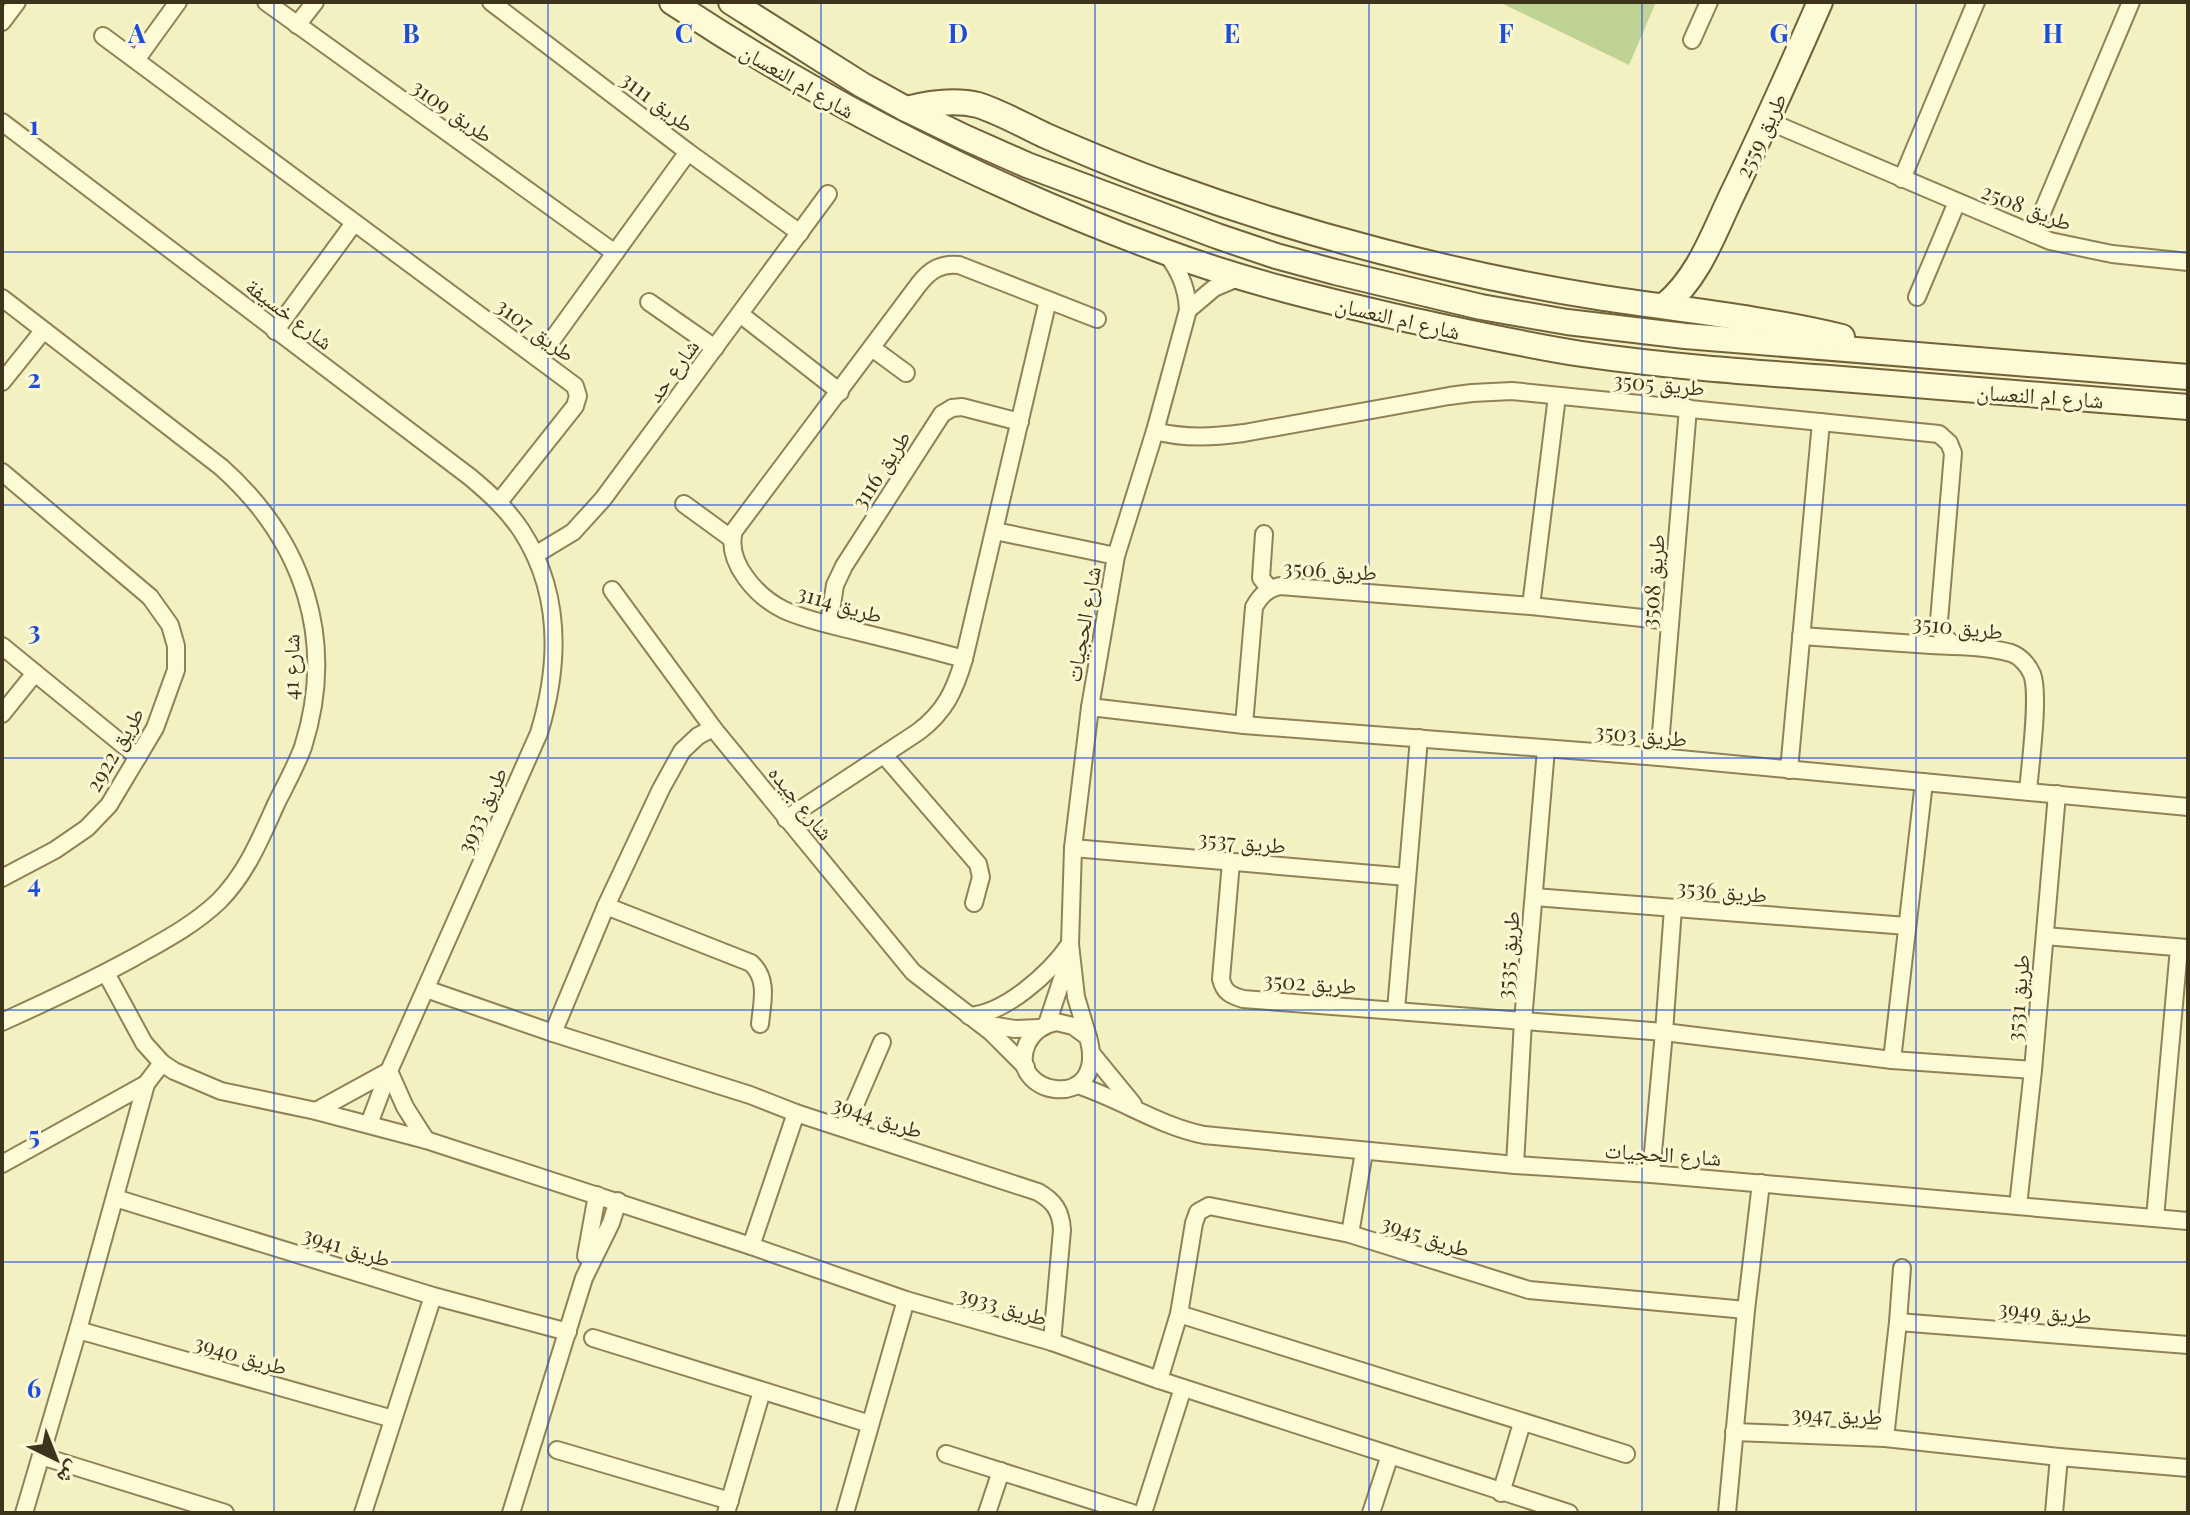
<svg xmlns="http://www.w3.org/2000/svg" width="2190" height="1515" font-family="'Playfair Display','Noto Naskh Arabic',serif">
<style>
.green{fill:#bed394}
.lines{fill:none;stroke-linecap:round;stroke-linejoin:round}
.street-casing{stroke:#908256;stroke-width:20}
.secondary-casing{stroke:#716239;stroke-width:28}
.street{stroke:#fdfad6;stroke-width:16}
.secondary{stroke:#fdfad6;stroke-width:24}
.grid{fill:none;stroke:#1d4ed8;stroke-width:2;stroke-opacity:0.55}
.labels{text-anchor:middle;dominant-baseline:central;stroke-width:6;stroke-linejoin:round;paint-order:stroke}
.street-label{font-size:22px;fill:#3e341c;stroke:#faf7d2}
.grid-label{font-size:26px;text-anchor:middle;font-weight:bold;fill:#1d4ed8;stroke:#faf7d2;stroke-width:6;stroke-linejoin:round;paint-order:stroke}
</style>
<rect width="100%" height="100%" fill="#f3f0c2"/>
<polygon class="green" points="1499,2 1656,2 1629,65"/>
<g class="lines">
<g class="street-casing">
<g id="street">
<polyline points="266,2 615,253"/>
<polyline points="491,2 688,152 800,233"/>
<polyline points="2,22 17,2"/>
<polyline points="297,25 315,2"/>
<polyline points="103,36 575,386 578,396 575,406 499,502"/>
<polyline points="1692,40 1709,2"/>
<polyline points="136,60 178,2"/>
<polyline points="1768,121 2050,241 2112,254 2188,262"/>
<path d="M 2,122 L 470,477 C 489,493 507,509 521,530 C 562,593 560,664 539,733 L 389,1071 L 369,1124"/>
<polyline points="1902,179 1976,2"/>
<polyline points="2033,234 2131,2"/>
<polyline points="1917,297 1957,202"/>
<path d="M 2,298 L 221,467 C 304,541 337,640 303,747 C 296,766 286,784 277,802 C 261,837 247,873 219,901 C 194,925 163,941 133,958 C 91,981 46,1002 2,1022"/>
<polyline points="649,302 715,348"/>
<polyline points="1188,310 1214,288 1240,277"/>
<polyline points="740,314 840,392"/>
<polyline points="275,331 354,223"/>
<polyline points="872,348 906,373"/>
<polyline points="539,358 688,152"/>
<polyline points="2,382 43,331"/>
<path d="M 1155,431 C 1185,439 1214,437 1244,433 L 1449,396 L 1472,393 L 1512,391 L 1939,434 L 1949,443 L 1953,453 L 1939,621 L 1942,634 L 1954,646"/>
<polyline points="2,472 150,597 170,625 176,646 176,670 155,728 109,805 87,828 55,850 2,878"/>
<polyline points="684,504 732,539"/>
<polyline points="995,531 1116,556"/>
<polyline points="1264,534 1261,578 1269,588"/>
<polyline points="535,555 573,532 603,499 828,194"/>
<polyline points="612,590 713,728 913,972 991,1032 1026,1067"/>
<polyline points="1531,606 1557,396"/>
<polyline points="829,624 835,585 844,566 942,414 952,408 962,407 1020,422"/>
<path d="M 1801,636 C 1844,639 1887,642 1931,645 C 1956,646 1986,646 2011,653 C 2020,656 2028,665 2032,674 C 2040,694 2030,766 2028,791"/>
<polyline points="2,646 138,757"/>
<path d="M 964,659 C 928,649 892,640 855,631 C 831,625 806,620 784,610 C 757,597 725,562 734,531 L 919,284 C 930,270 941,263 959,265 L 1097,319"/>
<polyline points="1090,707 1244,725 1659,757 2188,807"/>
<polyline points="2,714 35,673"/>
<path d="M 1244,725 L 1254,607 C 1261,595 1267,589 1280,586 L 1531,606 L 1670,621"/>
<polyline points="884,755 978,864 981,877 974,903"/>
<polyline points="1659,757 1688,408"/>
<polyline points="1789,770 1821,422"/>
<path d="M 786,819 L 918,732 C 945,712 955,690 964,659 L 1048,300"/>
<polyline points="1073,848 1407,877"/>
<path d="M 1231,862 L 1221,979 C 1224,992 1230,995 1243,999 L 1664,1032 L 1892,1060 L 2033,1070"/>
<polyline points="1534,897 1907,926"/>
<path d="M 606,906 L 751,963 C 769,980 762,1002 760,1024"/>
<polyline points="2045,936 2187,948"/>
<polyline points="106,973 144,1043 162,1063 174,1071 221,1091 316,1111 426,1140 751,1246 906,1300 1052,1342 1159,1380 1569,1513"/>
<path d="M 426,989 L 553,1033 L 750,1095 L 796,1113 L 1038,1192 C 1054,1201 1061,1211 1062,1230 L 1052,1342"/>
<polyline points="1396,1010 1419,738"/>
<path d="M 969,1016 C 1006,1013 1050,973 1070,944"/>
<path d="M 1056,1022 L 1073,1026 L 1088,1037 C 1110,1115 1004,1096 1027,1044 C 1033,1031 1043,1025 1056,1022 Z"/>
<polyline points="984,1024 1015,1029 1039,1028"/>
<polyline points="1047,1024 1067,964"/>
<polyline points="553,1033 606,906 661,789 682,751 698,736 713,728"/>
<path d="M 1088,1037 L 1076,997 L 1070,944 L 1073,848 L 1090,707 L 1116,556 L 1155,431 L 1188,310 C 1187,288 1180,271 1166,253"/>
<polyline points="1092,1054 1133,1104"/>
<polyline points="1892,1060 1924,782"/>
<path d="M 1077,1085 C 1121,1099 1159,1126 1204,1135 L 1515,1165 L 1651,1174 L 2188,1221"/>
<polyline points="316,1111 389,1071 405,1107 426,1140"/>
<polyline points="845,1128 882,1042"/>
<polyline points="2,1164 146,1084 162,1063"/>
<polyline points="1515,1165 1523,1021 1546,749"/>
<polyline points="1651,1174 1664,1032 1673,908"/>
<polyline points="115,1198 433,1296 568,1332"/>
<polyline points="2018,1206 2033,1070 2057,794"/>
<polyline points="2155,1218 2179,948"/>
<polyline points="1350,1234 1364,1152"/>
<polyline points="751,1246 796,1113"/>
<polyline points="586,1256 597,1195"/>
<polyline points="1179,1314 1626,1454"/>
<polyline points="1898,1322 2188,1345"/>
<polyline points="78,1330 393,1419"/>
<polyline points="593,1338 870,1424"/>
<polyline points="1159,1380 1179,1314 1194,1223 1198,1212 1209,1206 1350,1234 1529,1290 1746,1310"/>
<polyline points="1734,1432 1885,1438 2059,1457 2188,1468"/>
<polyline points="1885,1438 1898,1322 1902,1268"/>
<polyline points="557,1450 730,1501"/>
<polyline points="946,1454 1132,1513"/>
<polyline points="41,1456 225,1513"/>
<polyline points="1501,1493 1522,1423"/>
<polyline points="24,1513 78,1330 146,1084"/>
<polyline points="363,1513 433,1296"/>
<polyline points="511,1513 584,1278 611,1223 618,1201"/>
<polyline points="726,1513 762,1391"/>
<polyline points="845,1513 906,1300"/>
<polyline points="987,1513 1001,1471"/>
<polyline points="1143,1513 1183,1388"/>
<polyline points="1371,1513 1390,1455"/>
<polyline points="1727,1513 1746,1310 1761,1183"/>
<polyline points="2054,1513 2059,1457"/>
</g>
</g>
<g class="secondary-casing">
<g id="secondary">
<path d="M 672,2 C 826,104 990,187 1163,251 C 1243,281 1327,301 1410,320 C 1467,332 1524,345 1582,354 C 1664,366 1747,372 1829,378 C 1949,388 2068,397 2188,407"/>
<polyline points="731,2 862,85 906,109 966,138 1027,165 1217,236 1276,256 1335,272 1481,307 1567,322 1685,336 2188,377"/>
<path d="M 906,109 C 929,103 954,99 978,105 C 1000,112 1023,125 1044,135 C 1085,153 1126,170 1168,185 C 1305,235 1458,275 1603,298 C 1683,310 1763,318 1842,337"/>
<path d="M 1665,305 C 1698,278 1713,235 1731,197 C 1762,133 1791,68 1820,2"/>
</g>
</g>
<use href="#street" class="street"/>
<use href="#secondary" class="secondary"/>
</g>
<path class="grid" d="M 274,2 L 274,1513M 548,2 L 548,1513M 821,2 L 821,1513M 1095,2 L 1095,1513M 1369,2 L 1369,1513M 1642,2 L 1642,1513M 1916,2 L 1916,1513M 2,252 L 2188,252M 2,505 L 2188,505M 2,758 L 2188,758M 2,1010 L 2188,1010M 2,1262 L 2188,1262"/>
<g class="labels">
<g class="street-label">
<text transform="translate(798 80) rotate(30)">شارع ام النعسان</text>
<text transform="translate(658 101) rotate(37)">طريق 3111</text>
<text transform="translate(453 110) rotate(35)">طريق 3109</text>
<text transform="translate(1760 135) rotate(-65)">طريق 2559</text>
<text transform="translate(2027 206) rotate(21)">طريق 2508</text>
<text transform="translate(290 313) rotate(37)">شارع خسيفة</text>
<text transform="translate(1398 317) rotate(13)">شارع ام النعسان</text>
<text transform="translate(536 329) rotate(36)">طريق 3107</text>
<text transform="translate(672 370) rotate(-54)">شارع حد</text>
<text transform="translate(1659 383) rotate(5)">طريق 3505</text>
<text transform="translate(2040 395) rotate(4)">شارع ام النعسان</text>
<text transform="translate(880 469) rotate(-57)">طريق 3116</text>
<text transform="translate(1330 569) rotate(3)">طريق 3506</text>
<text transform="translate(1652 581) rotate(-85)">طريق 3508</text>
<text transform="translate(840 603) rotate(16)">طريق 3114</text>
<text transform="translate(1082 624) rotate(-80)">شارع الحجيات</text>
<text transform="translate(1958 626) rotate(6)">طريق 3510</text>
<text transform="translate(290 667) rotate(-89)">شارع 41</text>
<text transform="translate(1641 734) rotate(5)">طريق 3503</text>
<text transform="translate(114 749) rotate(-60)">طريق 2922</text>
<text transform="translate(802 802) rotate(51)">شارع جيده</text>
<text transform="translate(481 810) rotate(-66)">طريق 3933</text>
<text transform="translate(1242 841) rotate(5)">طريق 3537</text>
<text transform="translate(1722 890) rotate(5)">طريق 3536</text>
<text transform="translate(1507 955) rotate(-85)">طريق 3535</text>
<text transform="translate(1310 982) rotate(4)">طريق 3502</text>
<text transform="translate(2017 998) rotate(-85)">طريق 3531</text>
<text transform="translate(878 1116) rotate(18)">طريق 3944</text>
<text transform="translate(1663 1153) rotate(4)">شارع الحجيات</text>
<text transform="translate(1426 1235) rotate(18)">طريق 3945</text>
<text transform="translate(347 1246) rotate(17)">طريق 3941</text>
<text transform="translate(1003 1305) rotate(16)">طريق 3933</text>
<text transform="translate(2045 1311) rotate(5)">طريق 3949</text>
<text transform="translate(241 1354) rotate(16)">طريق 3940</text>
<text transform="translate(1837 1414) rotate(2)">طريق 3947</text>
</g>
</g>
<g class="grid-label">
<text x="137" y="43">A</text>
<text x="411" y="43">B</text>
<text x="684" y="43">C</text>
<text x="958" y="43">D</text>
<text x="1232" y="43">E</text>
<text x="1506" y="43">F</text>
<text x="1779" y="43">G</text>
<text x="2053" y="43">H</text>
<text x="34" y="135">1</text>
<text x="34" y="388">2</text>
<text x="34" y="640">3</text>
<text x="34" y="893">4</text>
<text x="34" y="1145">5</text>
<text x="34" y="1398">6</text>
</g>
<rect width="2190" height="1515" fill="none" stroke="#3e341c" stroke-width="8"/>
<g transform="translate(56 1459) rotate(137)" stroke="#faf7d2" stroke-width="6" paint-order="stroke">
<path d="M0-6L14 30L0 20L-14 30Z" fill="#3e341c"/>
<text y="-12" font-size="22" font-weight="bold" text-anchor="middle" fill="#3e341c">ش</text>
</g>
</svg>
